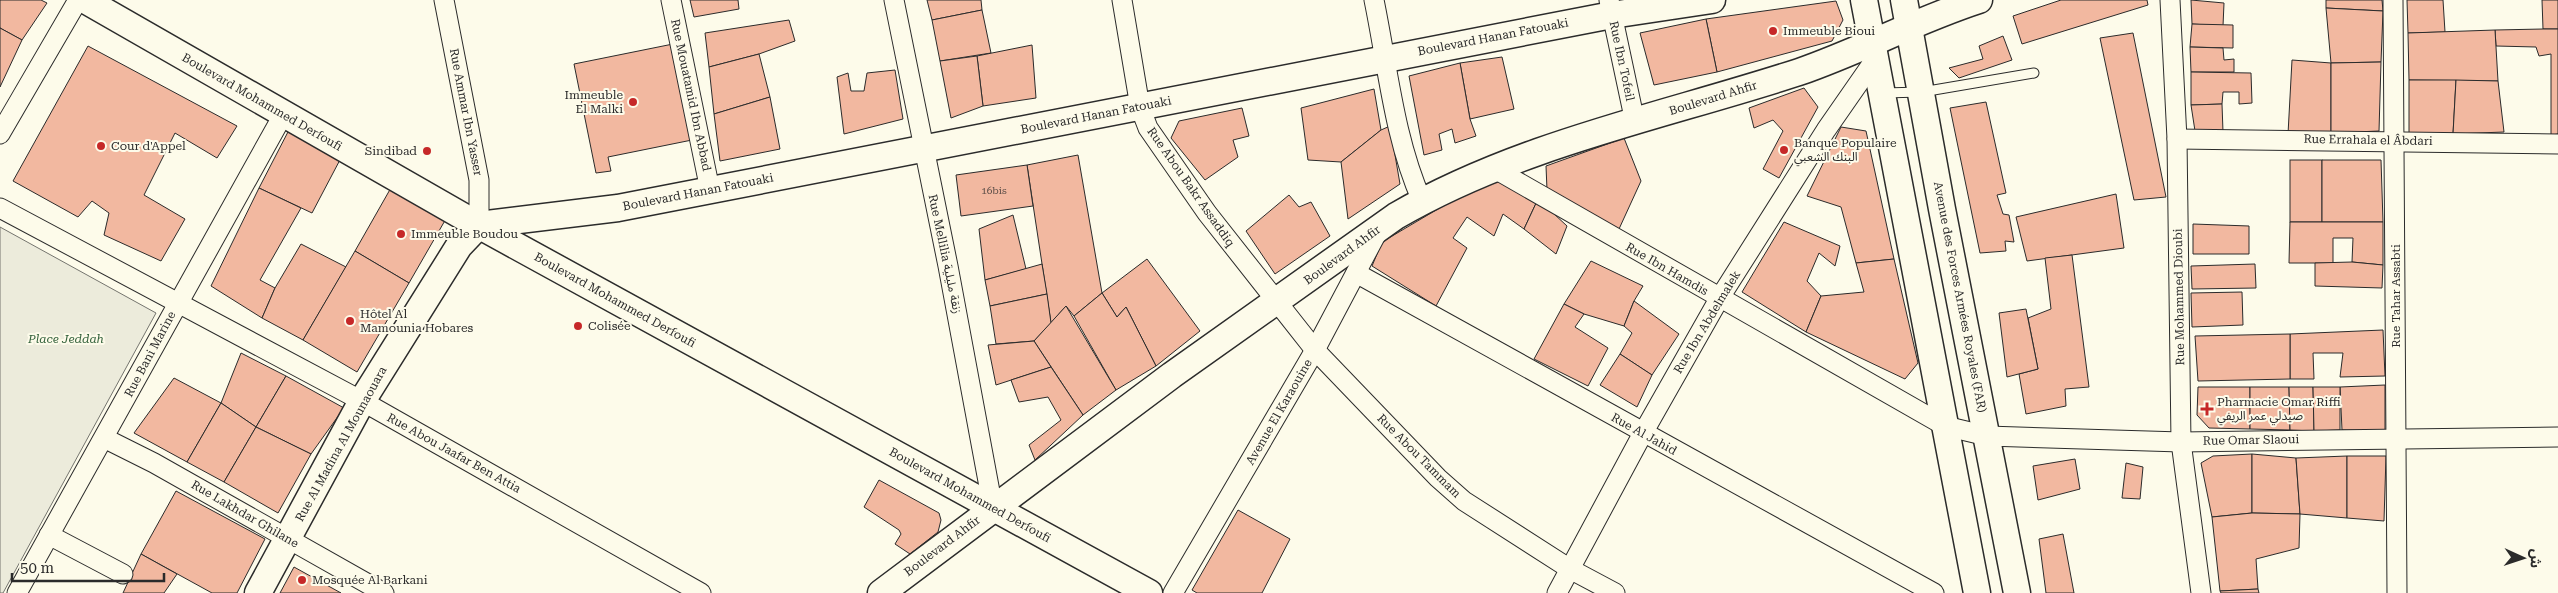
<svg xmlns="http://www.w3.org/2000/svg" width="2558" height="593" font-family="'Roboto Serif','Noto Sans Arabic',serif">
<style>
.green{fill:#ecebdb;stroke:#74746e}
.building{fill:#f2b8a0;stroke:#2b2b2b}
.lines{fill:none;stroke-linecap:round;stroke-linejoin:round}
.lane-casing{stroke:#2b2b2b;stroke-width:11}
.street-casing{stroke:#2b2b2b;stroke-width:21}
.secondary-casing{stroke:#2b2b2b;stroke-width:29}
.lane{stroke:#fdfbea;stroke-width:9}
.street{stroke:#fdfbea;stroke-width:19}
.secondary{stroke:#fdfbea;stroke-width:26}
.poi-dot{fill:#c62828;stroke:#fdfbea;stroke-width:2}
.labels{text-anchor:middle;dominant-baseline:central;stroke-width:4;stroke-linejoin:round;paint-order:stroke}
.number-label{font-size:10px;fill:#5d4e48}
.poi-label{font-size:12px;fill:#2b2b2b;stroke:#fdfbea;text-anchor:start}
.street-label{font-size:12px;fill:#2b2b2b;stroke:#fdfbea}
.park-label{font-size:12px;font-style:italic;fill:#34623c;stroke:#fdfbea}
</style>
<rect width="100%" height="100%" fill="#fdfbea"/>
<polygon class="green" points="0,227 156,313 3,593 0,593"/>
<g class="building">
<polygon points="0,0 41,0 47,3 22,40 0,28"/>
<polygon points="690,0 738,0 739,9 694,17"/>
<polygon points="927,0 981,0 982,10 932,20"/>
<polygon points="2061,0 2147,0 2148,5 2022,44 2013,16"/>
<polygon points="2191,0 2224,3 2223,26 2192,24"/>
<polygon points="2326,0 2382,0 2383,11 2326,8"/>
<polygon points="2407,0 2443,0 2445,32 2408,33"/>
<polygon points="2542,0 2558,0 2558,29 2543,29"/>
<polygon points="1836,1 1843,20 1832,41 1717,72 1706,19"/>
<polygon points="2326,8 2383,11 2381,62 2331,63"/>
<polygon points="982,10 991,53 940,61 932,20"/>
<polygon points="1706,19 1717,72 1654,85 1640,33"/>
<polygon points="789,20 795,41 759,54 709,67 705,33"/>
<polygon points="2192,24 2233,25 2233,48 2190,47"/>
<polygon points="0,28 22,40 0,87"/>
<polygon points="2543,29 2558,29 2558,134 2551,135 2551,54 2539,56 2536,47 2496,46 2495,30"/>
<polygon points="2495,30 2498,81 2409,80 2408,33"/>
<polygon points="2133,33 2166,197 2134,200 2100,38"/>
<polygon points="2003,36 2012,60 1959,78 1949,68 1983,59 1979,46"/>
<polygon points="673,44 692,140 608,157 611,171 596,173 574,64"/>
<polygon points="1032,45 1036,98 983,106 977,56"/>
<polygon points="88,46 237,126 217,158 175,133 144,195 185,219 161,261 104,235 109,213 92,201 78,217 13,181"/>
<polygon points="2190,47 2223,48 2224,60 2234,59 2234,72 2191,72"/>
<polygon points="759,54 770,97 714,114 709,67"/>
<polygon points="977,56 983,106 951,118 940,61"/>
<polygon points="1502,57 1514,109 1470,119 1460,63"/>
<polygon points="2292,60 2331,63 2331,133 2288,134"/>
<polygon points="2381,62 2379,131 2331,133 2331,63"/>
<polygon points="1460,63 1470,119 1476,136 1455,143 1452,129 1439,134 1442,150 1424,155 1409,76"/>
<polygon points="895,70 903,119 844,134 837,77 848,73 851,91 864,91 867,73"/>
<polygon points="2191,72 2251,73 2252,103 2239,104 2239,92 2223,92 2222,104 2191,105"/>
<polygon points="2409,80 2456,80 2453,134 2409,134"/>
<polygon points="2456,80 2498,81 2504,132 2453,134"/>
<polygon points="1804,88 1818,107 1779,178 1763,169 1783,131 1773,120 1754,128 1749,108"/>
<polygon points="1374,89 1381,130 1341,162 1308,160 1301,108"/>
<polygon points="770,97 780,149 720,161 714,114"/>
<polygon points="1986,102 2006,193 1997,195 2003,214 2009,215 2014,242 2005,241 2006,251 1980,253 1950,108"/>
<polygon points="2222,104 2223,132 2195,131 2191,105"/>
<polygon points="1242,108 1249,136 1233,140 1238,157 1205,180 1171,138 1179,121"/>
<polygon points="1390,126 1400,184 1348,219 1341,162 1381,130"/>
<polygon points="1841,127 1866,131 1894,259 1856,263 1841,207 1807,196"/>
<polygon points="290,128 342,156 312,213 259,188"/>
<polygon points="1624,138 1641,181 1619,229 1547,190 1546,166"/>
<polygon points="1078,155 1102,293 1074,316 1066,306 1051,323 1027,165"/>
<rect x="2290" y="160" width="32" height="62"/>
<polygon points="2322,160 2381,160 2383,222 2322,222"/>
<polygon points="1027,165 1033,206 961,216 956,175"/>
<polygon points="1492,177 1538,199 1524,229 1503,214 1494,236 1467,217 1453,238 1467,248 1436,306 1372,266 1382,242"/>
<polygon points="392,186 447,217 409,283 355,251"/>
<polygon points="259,188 301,208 260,280 275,288 262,318 211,286"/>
<polygon points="2116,194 2124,248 2027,261 2016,217"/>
<polygon points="1289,195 1299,207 1311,202 1330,236 1275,274 1246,231"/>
<polygon points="1538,199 1567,226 1556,254 1524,229"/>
<polygon points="1013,215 1026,269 985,280 979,229"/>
<polygon points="1784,222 1840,246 1835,266 1819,253 1807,281 1821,296 1806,332 1742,292"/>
<polygon points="2290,222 2383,222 2383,265 2352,262 2353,238 2333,238 2333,263 2289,263"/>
<polygon points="2193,224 2249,226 2249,254 2193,254"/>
<polygon points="301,244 346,267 303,340 262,318 275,288"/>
<polygon points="355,251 409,283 357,372 303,340"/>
<polygon points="2072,255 2089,387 2065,389 2066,406 2026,414 2019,374 2038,369 2028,318 2051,309 2045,258"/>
<polygon points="1147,259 1200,331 1156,366 1126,307 1117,317 1102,293"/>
<polygon points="1894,259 1918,363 1905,379 1806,332 1821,296 1864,292 1856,263"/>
<polygon points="1591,261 1643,286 1634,301 1624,326 1584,314 1564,304"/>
<polygon points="2352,262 2383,265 2382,288 2315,286 2315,263"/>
<polygon points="1042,264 1047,294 990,306 985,280"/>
<polygon points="2255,264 2256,288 2192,289 2191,266"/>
<polygon points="2242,292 2243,325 2192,327 2191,293"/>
<polygon points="1102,293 1117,317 1126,307 1156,366 1116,390 1074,316"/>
<polygon points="1047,294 1051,323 1034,341 996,344 990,306"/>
<polygon points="1634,301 1679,334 1652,375 1620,354 1632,333 1624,326"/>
<polygon points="1564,304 1584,314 1575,327 1608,348 1588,386 1534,359"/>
<polygon points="1066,306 1116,390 1083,415 1034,341"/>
<polygon points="2026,309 2038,369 2007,377 1999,313"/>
<polygon points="2383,330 2385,376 2340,377 2343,353 2313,353 2314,379 2290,379 2290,334"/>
<polygon points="2290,334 2290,379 2198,381 2195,336"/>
<polygon points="1034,341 1051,367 996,385 988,345"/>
<polygon points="241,353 286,376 256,427 221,403"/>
<polygon points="1620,354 1652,375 1637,407 1600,385"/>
<polygon points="1051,367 1083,415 1035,460 1029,445 1061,420 1048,397 1019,402 1011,380"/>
<polygon points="286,376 344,408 311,454 256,427"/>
<polygon points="174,378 221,403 187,462 134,433"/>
<polygon points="2385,385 2385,431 2342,430 2340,387"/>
<polygon points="2198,387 2250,387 2250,429 2209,428 2197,415"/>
<polygon points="2250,387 2289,387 2290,430 2250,429"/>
<polygon points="2289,387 2313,387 2314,431 2290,430"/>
<polygon points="2313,387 2340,387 2340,430 2314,431"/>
<polygon points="221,403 256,427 224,482 187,462"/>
<polygon points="256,427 311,454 278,513 224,482"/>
<polygon points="2252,454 2252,513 2212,517 2201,463 2213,456"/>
<polygon points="2252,454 2296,458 2300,514 2252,513"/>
<polygon points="2347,456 2347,518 2300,514 2296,458"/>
<polygon points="2347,456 2386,456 2384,521 2347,518"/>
<polygon points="2075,459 2080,489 2038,500 2033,466"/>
<polygon points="2126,463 2143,467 2140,499 2122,498"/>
<polygon points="879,480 939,513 941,520 938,532 910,554 895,544 901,534 899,530 864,507"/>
<polygon points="176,491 265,539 237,593 212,593 141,554"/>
<polygon points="1238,510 1290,539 1262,593 1197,593 1192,590"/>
<polygon points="2252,513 2300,514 2299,548 2256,559 2258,589 2220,591 2212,517"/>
<polygon points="2063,534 2074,593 2046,593 2039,539"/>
<polygon points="141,554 177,574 164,593 123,593"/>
<polygon points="294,567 341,593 280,593"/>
<polygon points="2258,589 2259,593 2221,593 2220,591"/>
</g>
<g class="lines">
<g class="lane-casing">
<polyline id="lane" points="1883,93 1922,92 2034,73"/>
</g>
<g class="street-casing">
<g id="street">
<polyline points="444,0 479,180 479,225"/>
<polyline points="671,0 710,190"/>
<polyline points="894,0 948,266 993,508"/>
<polyline points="1122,0 1140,107 1148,128 1207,213 1315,350 1438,478 1464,501 1570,569 1615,593"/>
<path d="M 1374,0 C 1388,68 1394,138 1422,201"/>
<polyline points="1609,0 1635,122"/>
<polyline points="2170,0 2177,139 2181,442 2201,593"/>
<polyline points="2393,0 2397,593"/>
<polyline points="0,134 78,0"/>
<polyline points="2177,139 2558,144"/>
<polyline points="1495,169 1945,426 1987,436 2181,442 2558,437"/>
<polyline points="0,208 362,401 701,593"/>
<polyline points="1356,273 1934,593"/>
<polyline points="104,438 154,463 384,593"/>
<polyline points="49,535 123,574"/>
<polyline points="17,593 283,115"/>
<polyline points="1173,593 1315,350 1378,231"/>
<polyline points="1557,593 1643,433 1719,299 1826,130 1874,61"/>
</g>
</g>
<g class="secondary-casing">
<g id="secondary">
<polyline points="85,0 471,221 1149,593"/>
<polyline points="1864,0 1977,593"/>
<polyline points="1904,0 1942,209 2017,593"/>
<polyline points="258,593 362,401 459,246 479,225 618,208 1612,15 1712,0"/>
<path d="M 881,593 L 1172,375 L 1396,216 C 1520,144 1664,116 1799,72 C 1860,51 1917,20 1979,0"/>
</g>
</g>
<use href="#lane" class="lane"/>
<use href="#street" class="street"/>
<use href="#secondary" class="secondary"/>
</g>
<g class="poi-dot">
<circle cx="1773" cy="31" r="5"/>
<circle cx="633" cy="102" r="5"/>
<circle cx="101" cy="146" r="5"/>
<circle cx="1784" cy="150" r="5"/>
<circle cx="427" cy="151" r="5"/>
<circle cx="401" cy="234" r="5"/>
<circle cx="350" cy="321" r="5"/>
<circle cx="578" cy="326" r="5"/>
<path d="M2204.5 401.5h5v5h5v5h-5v5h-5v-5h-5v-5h5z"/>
<circle cx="302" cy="580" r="5"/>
</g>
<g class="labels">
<g class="number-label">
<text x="994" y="190">16bis</text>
</g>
<g class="poi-label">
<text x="1783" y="31">Immeuble Bioui</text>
<text x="623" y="95" text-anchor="end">Immeuble<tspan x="623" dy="14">El Malki</tspan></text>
<text x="1794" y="143">Banque Populaire<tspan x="1794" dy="14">البنك الشعبي</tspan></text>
<text x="111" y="146">Cour d'Appel</text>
<text x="417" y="151" text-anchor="end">Sindibad</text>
<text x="411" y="234">Immeuble Boudou</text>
<text x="360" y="314">Hôtel Al<tspan x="360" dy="14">Mamounia Hobares</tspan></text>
<text x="588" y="326">Colisée</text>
<text x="2217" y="402">Pharmacie Omar Riffi<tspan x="2217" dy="14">صيدلي عمر الريفي</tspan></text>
<text x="312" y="580">Mosquée Al Barkani</text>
</g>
<g class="street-label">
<text transform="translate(1493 37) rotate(-11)">Boulevard Hanan Fatouaki</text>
<text transform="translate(1622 61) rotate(78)">Rue Ibn Tofeil</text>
<text transform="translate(691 95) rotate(78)">Rue Mouatamid Ibn Abbad</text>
<text transform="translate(1713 98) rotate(-17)">Boulevard Ahfir</text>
<text transform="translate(262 102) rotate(30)">Boulevard Mohammed Derfoufi</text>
<text transform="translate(466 112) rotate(79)">Rue Ammar Ibn Yasser</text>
<text transform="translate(1096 115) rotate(-11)">Boulevard Hanan Fatouaki</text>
<text transform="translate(2368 140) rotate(1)">Rue Errahala el Âbdari</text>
<text transform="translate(1191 187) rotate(55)">Rue Abou Bakr Assaddiq</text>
<text transform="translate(698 192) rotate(-11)">Boulevard Hanan Fatouaki</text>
<text transform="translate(945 254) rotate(78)">Rue Mellilia زنقة مليلية</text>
<text transform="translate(1342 255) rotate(-36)">Boulevard Ahfir</text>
<text transform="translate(1667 269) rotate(30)">Rue Ibn Hamdis</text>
<text transform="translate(2396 296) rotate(-90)">Rue Tahar Assabti</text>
<text transform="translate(1960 297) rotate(79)">Avenue des Forces Armées Royales (FAR)</text>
<text transform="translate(2179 297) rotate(-91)">Rue Mohammed Dioubi</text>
<text transform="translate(615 300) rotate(29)">Boulevard Mohammed Derfoufi</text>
<text transform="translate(1707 322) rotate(-59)">Rue Ibn Abdelmalek</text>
<text transform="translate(150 354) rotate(-62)">Rue Bani Marine</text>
<text transform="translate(1279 412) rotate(-60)">Avenue El Karaouine</text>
<text transform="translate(1644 434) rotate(29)">Rue Al Jahid</text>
<text transform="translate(2251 440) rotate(-1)">Rue Omar Slaoui</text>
<text transform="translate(341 444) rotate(-61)">Rue Al Madina Al Mounaouara</text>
<text transform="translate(454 453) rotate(29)">Rue Abou Jaafar Ben Attia</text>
<text transform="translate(1419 456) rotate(45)">Rue Abou Tammam</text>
<text transform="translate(970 495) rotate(29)">Boulevard Mohammed Derfoufi</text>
<text transform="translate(245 514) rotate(30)">Rue Lakhdar Ghilane</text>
<text transform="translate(942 546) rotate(-37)">Boulevard Ahfir</text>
</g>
<g class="park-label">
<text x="66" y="339">Place Jeddah</text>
</g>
</g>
<g transform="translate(2523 558) rotate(93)" stroke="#fdfbea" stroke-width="4" paint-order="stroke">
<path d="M0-4L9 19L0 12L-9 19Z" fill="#2b2b2b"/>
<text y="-8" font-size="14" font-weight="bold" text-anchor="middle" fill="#2b2b2b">ش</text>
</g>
<path d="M12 573v8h152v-8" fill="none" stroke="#2b2b2b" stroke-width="2.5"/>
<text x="20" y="573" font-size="15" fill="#2b2b2b" stroke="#fdfbea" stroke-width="4" paint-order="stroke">50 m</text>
</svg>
